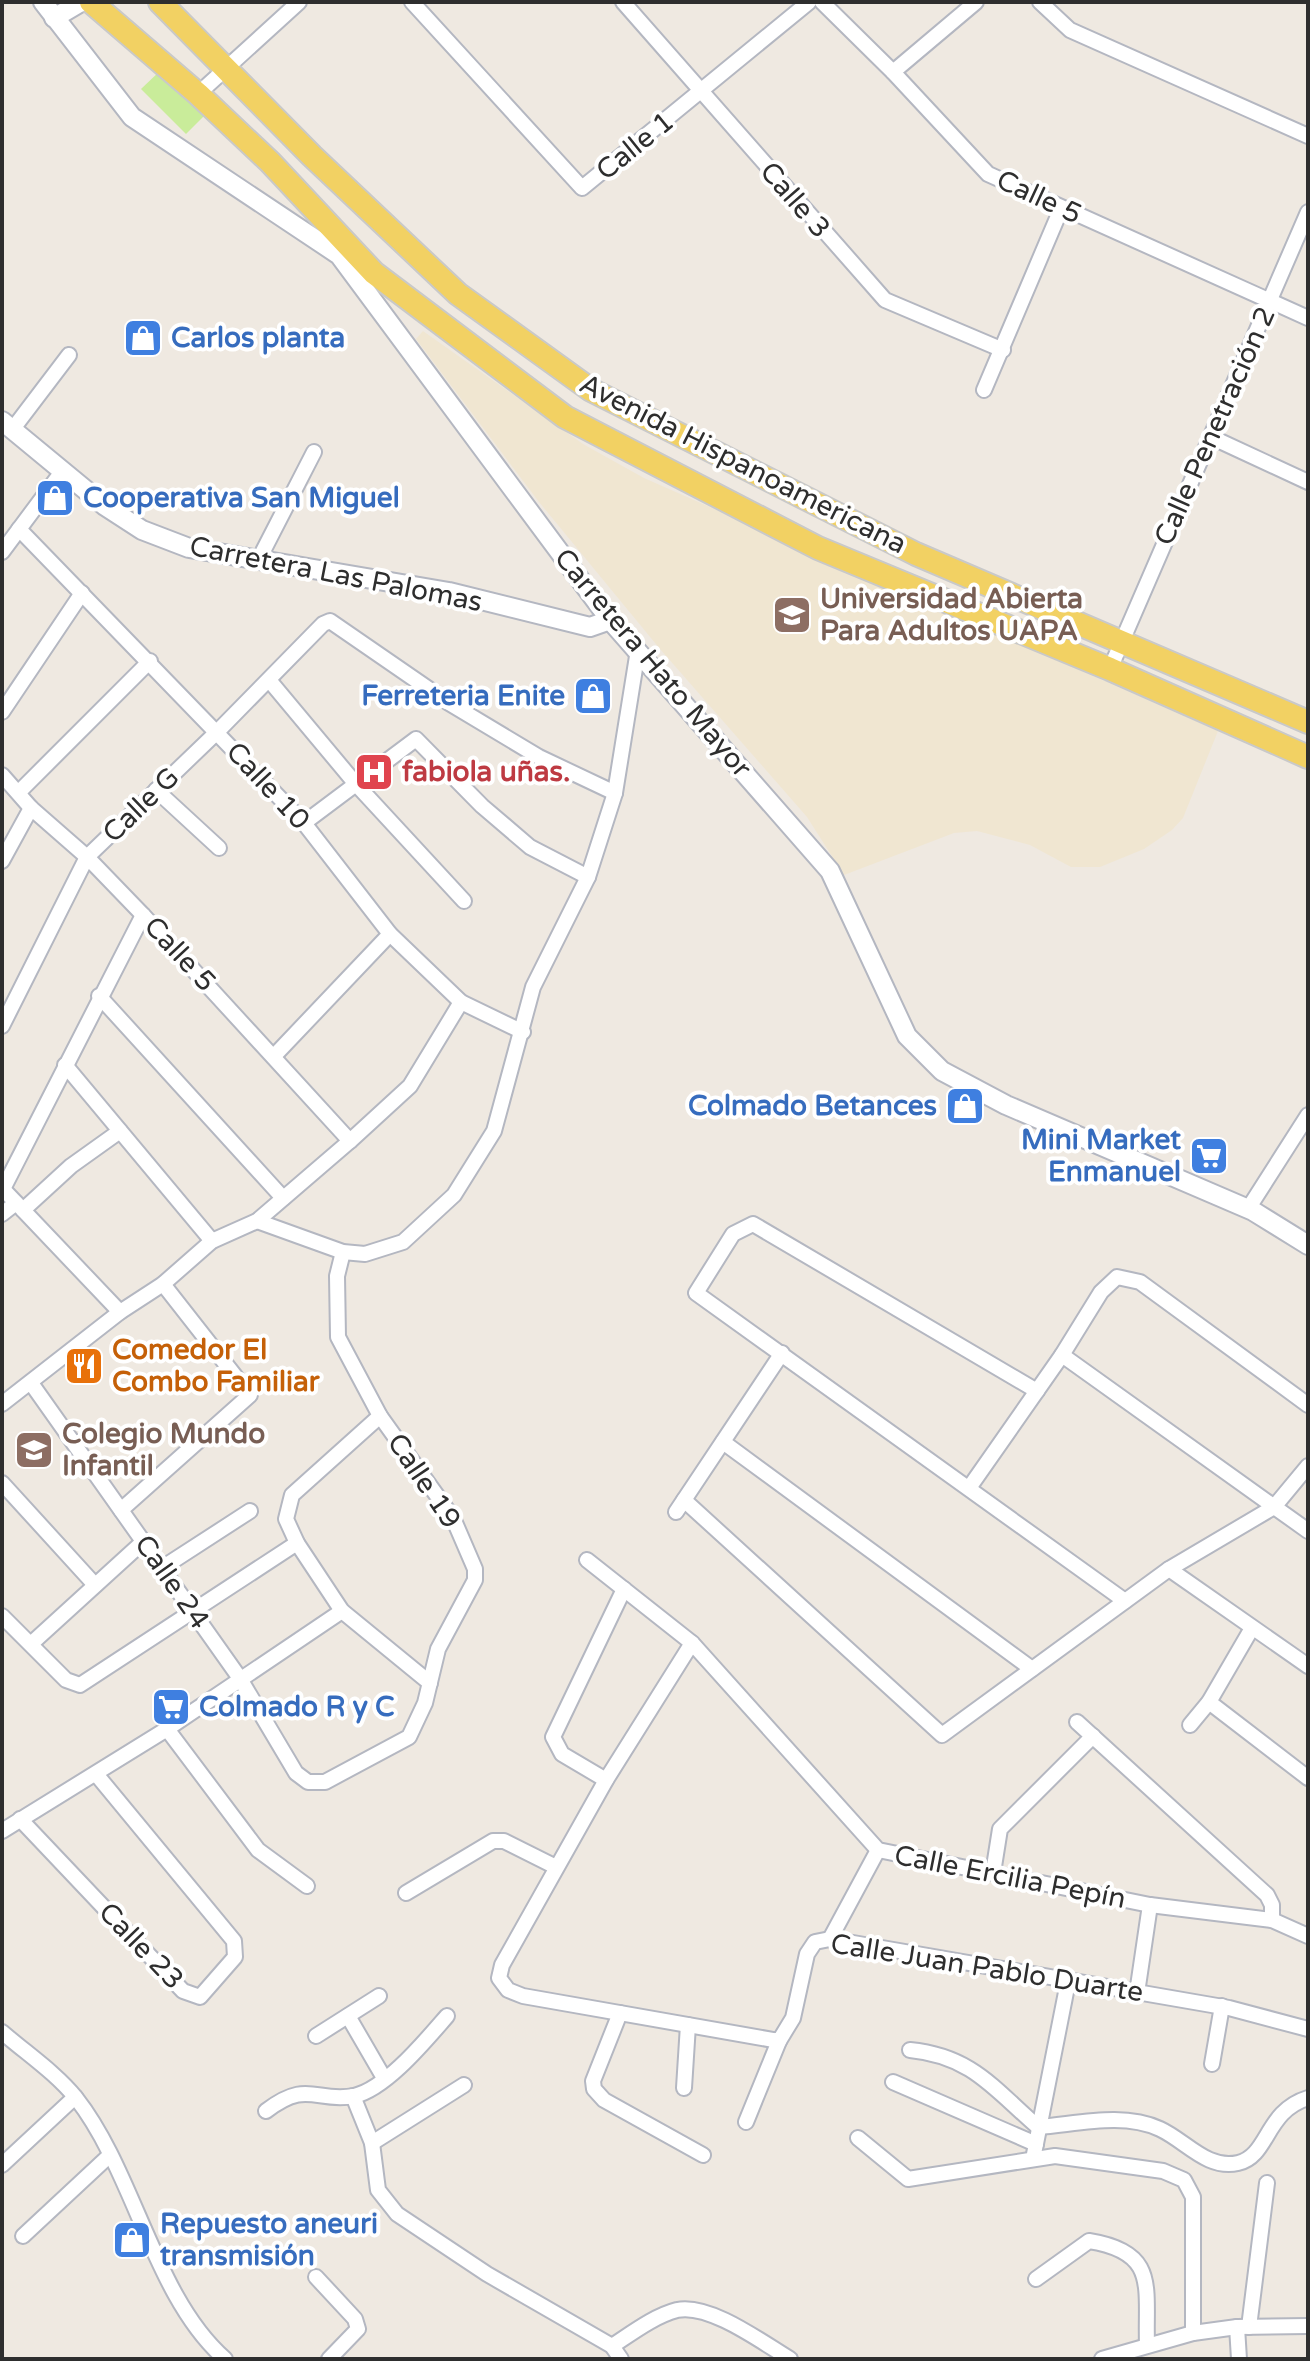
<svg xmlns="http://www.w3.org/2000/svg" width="1310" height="2361" font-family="'Varela Round',sans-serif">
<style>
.education{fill:#f0e6d1}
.pitch{fill:#c9ec9a}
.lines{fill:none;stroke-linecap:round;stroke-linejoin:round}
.minor-casing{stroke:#b4b7c1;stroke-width:18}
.tertiary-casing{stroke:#b4b7c1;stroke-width:22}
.primary-casing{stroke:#c9c9c9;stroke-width:26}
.minor{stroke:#fff;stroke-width:14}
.tertiary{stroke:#fff;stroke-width:18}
.primary{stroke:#f2d163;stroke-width:22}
.labels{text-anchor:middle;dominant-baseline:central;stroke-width:8;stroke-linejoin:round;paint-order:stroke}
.street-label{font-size:28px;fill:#2e2e2e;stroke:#fff}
.shop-label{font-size:28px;font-weight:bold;fill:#366cbe;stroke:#fff;text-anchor:start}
.education-label{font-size:28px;font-weight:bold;fill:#785e54;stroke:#fff;text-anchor:start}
.health-label{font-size:28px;font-weight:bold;fill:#be3a42;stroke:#fff;text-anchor:start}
.food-label{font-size:28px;font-weight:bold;fill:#c56008;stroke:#fff;text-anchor:start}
</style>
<rect width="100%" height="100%" fill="#efe9e1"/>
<polygon class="education" points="423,331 583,444 644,478 1218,731 1183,818 1172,830 1144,849 1100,867 1071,867 1030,845 977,831 954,833 844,875 807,817 660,649 539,502 416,339"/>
<polygon class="pitch" points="161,70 206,114 186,134 141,89"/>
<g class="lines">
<g class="minor-casing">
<g id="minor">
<polyline points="412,2 582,188 809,2"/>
<polyline points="623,2 885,300 1003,350"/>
<polyline points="822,2 893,72 988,174 1308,318"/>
<polyline points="1040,2 1070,30 1308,136"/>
<polyline points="893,72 976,2"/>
<polyline points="198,94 299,2"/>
<polyline points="984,390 1061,209"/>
<polyline points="12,430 69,355"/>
<polyline points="1211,437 1308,482"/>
<polyline points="19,529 304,823 390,934 461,1002 523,1032"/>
<polyline points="2,552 61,473"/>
<polyline points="258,561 314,452"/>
<polyline points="1110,669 1308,212"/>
<polyline points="269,680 355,783 464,901"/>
<polyline points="2,712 82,593"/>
<polyline points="2,775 31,808 87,857 143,915 350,1141"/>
<polyline points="156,790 219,848"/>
<polyline points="20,791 150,661"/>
<polyline points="304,823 416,739 482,806 530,847 588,877"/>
<polyline points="2,861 31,808"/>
<polyline points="99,996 283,1198"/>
<polyline points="2,1026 87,857 217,732 323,624 330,621 449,703 539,757 615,793"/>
<polyline points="275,1055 390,934"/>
<polyline points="65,1065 212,1241"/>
<polyline points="2,1188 120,1312"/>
<polyline points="3,1189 143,915"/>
<polyline points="1248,1209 1308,1115"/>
<polyline points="23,1210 71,1166 120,1131"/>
<polyline points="2,1214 16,1203"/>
<polyline points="257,1221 343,1252 365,1254 403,1242 454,1195 494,1131 533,987 588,877 615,793 638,650"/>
<polyline points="1062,1355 1308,1531"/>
<polyline points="31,1383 239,1677 296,1773 308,1782 325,1782 409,1737 425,1703 438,1649 475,1580 475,1569 453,1518 380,1416 338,1337 337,1276 343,1252"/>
<polyline points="1037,1391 753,1224 733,1234 696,1293 1125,1601"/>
<polyline points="2,1404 120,1312 163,1284 212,1241 257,1221 350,1141 410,1086 461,1002"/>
<polyline points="380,1416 292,1495 286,1519 297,1543 342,1611 430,1683"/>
<polyline points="723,1442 1032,1669"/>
<polyline points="2,1483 95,1585"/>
<polyline points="969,1488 1062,1355 1101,1292 1117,1277 1140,1282 1308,1405"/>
<polyline points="684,1500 942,1735 1169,1569 1274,1507 1308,1466"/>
<polyline points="121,1510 250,1395 163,1284"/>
<polyline points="676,1512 782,1353"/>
<polyline points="587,1560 692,1643 878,1850 1150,1905 1272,1920 1308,1936"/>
<polyline points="162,1568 250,1511"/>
<polyline points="1169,1569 1308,1666"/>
<polyline points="2,1616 66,1680 80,1685 297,1543"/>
<polyline points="32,1643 144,1541"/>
<polyline points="692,1643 606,1780 502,1965 499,1978 508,1990 523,1996 779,2041 793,2018 807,1954 815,1942 830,1939 1229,2008 1308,2029"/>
<polyline points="1209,1702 1308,1778"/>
<polyline points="1077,1722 1267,1895 1272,1905 1272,1920"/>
<polyline points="1190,1725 1209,1702 1252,1628"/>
<polyline points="167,1729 258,1850 307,1886"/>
<polyline points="606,1780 562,1754 553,1737 624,1589"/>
<polyline points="20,1819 183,1991 200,1997 235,1957 234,1941 96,1774"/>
<polyline points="2,1831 167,1729 342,1611"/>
<polyline points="993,1873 1000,1829 1093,1736"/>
<polyline points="406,1893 493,1841 504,1841 556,1867"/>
<polyline points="830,1939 878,1850"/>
<polyline points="1137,1993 1150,1905"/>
<polyline points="620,2013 593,2081 594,2089 604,2100 703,2155"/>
<polyline points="348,2016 384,2078"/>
<path d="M 2,2032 C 26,2053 56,2073 76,2098 C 135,2173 154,2297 225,2359"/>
<polyline points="316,2036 379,1996"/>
<path d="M 910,2050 C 972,2056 994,2089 1038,2127 C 1078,2124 1123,2112 1160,2129 C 1186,2141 1207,2170 1238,2163 C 1269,2156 1265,2111 1308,2098"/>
<polyline points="1212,2064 1222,2006"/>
<polyline points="893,2082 1036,2144"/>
<polyline points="684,2088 688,2025"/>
<polyline points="353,2096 372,2143 378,2190 397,2214 487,2274 612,2346 621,2359"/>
<path d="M 266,2111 C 308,2079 315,2103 354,2096 C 386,2089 426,2040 447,2016"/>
<polyline points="746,2122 779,2041"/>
<polyline points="858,2138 908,2179 1055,2156 1163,2171 1184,2180 1193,2197 1193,2333"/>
<polyline points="372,2143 464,2085"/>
<polyline points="1033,2159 1068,1982"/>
<polyline points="2,2165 75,2097"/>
<polyline points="23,2236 110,2155"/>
<polyline points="316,2277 355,2319 358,2329 329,2359"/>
<path d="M 1036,2279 L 1089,2241 C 1159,2252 1145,2288 1147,2345"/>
<polyline points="1237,2327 1239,2359"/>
<polyline points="1249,2327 1267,2183"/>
<path d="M 612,2346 C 632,2333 654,2316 677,2310 C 710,2303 763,2343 790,2359"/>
<polyline points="1102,2359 1193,2333 1237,2327 1308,2326"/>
</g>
</g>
<g class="tertiary-casing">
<g id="tertiary">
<polyline points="43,2 132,117 339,255 610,620 830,871 907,1036 942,1071 1006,1105 1253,1211 1308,1245"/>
<polyline points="54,18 81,2"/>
<polyline points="2,421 105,506 142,530 189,548 449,592 590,627 610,620"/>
</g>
</g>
<g class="primary-casing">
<g id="primary">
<polyline points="91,2 198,94 270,162 374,273 565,417 818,548 1110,669 1308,757"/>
<polyline points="160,2 312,156 458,294 591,390 916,554 1308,722"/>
</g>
</g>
<use href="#minor" class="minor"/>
<use href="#tertiary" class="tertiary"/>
<use href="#primary" class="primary"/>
</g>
<defs>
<g id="shop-square" transform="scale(2)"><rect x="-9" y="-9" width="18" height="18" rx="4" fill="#3f7fe0" stroke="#fff"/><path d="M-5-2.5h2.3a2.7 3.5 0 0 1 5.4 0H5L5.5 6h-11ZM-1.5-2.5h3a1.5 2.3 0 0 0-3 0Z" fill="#fff"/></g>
<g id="university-square" transform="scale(2)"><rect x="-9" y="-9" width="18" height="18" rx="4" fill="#8d6e63" stroke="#fff"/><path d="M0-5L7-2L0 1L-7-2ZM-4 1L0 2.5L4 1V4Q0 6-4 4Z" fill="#fff"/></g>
<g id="hospital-square" transform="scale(2)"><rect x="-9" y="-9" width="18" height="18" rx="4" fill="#e0444e" stroke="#fff"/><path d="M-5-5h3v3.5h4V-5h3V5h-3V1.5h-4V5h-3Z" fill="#fff"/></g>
<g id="supermarket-square" transform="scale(2)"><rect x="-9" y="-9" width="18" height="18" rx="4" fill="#3f7fe0" stroke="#fff"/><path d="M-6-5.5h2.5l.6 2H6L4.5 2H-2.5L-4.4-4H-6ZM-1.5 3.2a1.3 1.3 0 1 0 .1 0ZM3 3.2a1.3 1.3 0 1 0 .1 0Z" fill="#fff"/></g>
<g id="restaurant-square" transform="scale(2)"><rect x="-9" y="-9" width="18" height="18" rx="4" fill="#e8710a" stroke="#fff"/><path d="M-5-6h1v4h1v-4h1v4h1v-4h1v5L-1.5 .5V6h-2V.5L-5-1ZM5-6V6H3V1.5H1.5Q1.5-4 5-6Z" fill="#fff"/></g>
<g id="school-square" transform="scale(2)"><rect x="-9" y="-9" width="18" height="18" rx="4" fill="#8d6e63" stroke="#fff"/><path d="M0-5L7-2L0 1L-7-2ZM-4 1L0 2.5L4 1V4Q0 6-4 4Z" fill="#fff"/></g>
</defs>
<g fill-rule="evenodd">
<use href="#shop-square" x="143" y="338"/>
<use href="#shop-square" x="55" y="498"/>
<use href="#university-square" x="792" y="615"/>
<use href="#shop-square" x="593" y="696"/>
<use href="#hospital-square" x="374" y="772"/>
<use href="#shop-square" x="965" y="1106"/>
<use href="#supermarket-square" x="1209" y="1156"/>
<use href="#restaurant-square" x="84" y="1366"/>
<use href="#school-square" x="34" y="1450"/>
<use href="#supermarket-square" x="171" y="1707"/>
<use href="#shop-square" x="132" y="2240"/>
</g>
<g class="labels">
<g class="street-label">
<text transform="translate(635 146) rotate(-39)">Calle 1</text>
<text transform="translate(1039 197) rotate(25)">Calle 5</text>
<text transform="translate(795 200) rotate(49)">Calle 3</text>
<text transform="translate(1215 426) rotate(-66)">Calle Penetración 2</text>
<text transform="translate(743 464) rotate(27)">Avenida Hispanoamericana</text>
<text transform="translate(336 574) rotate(11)">Carretera Las Palomas</text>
<text transform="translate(653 663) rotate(50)">Carretera Hato Mayor</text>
<text transform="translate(268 786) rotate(47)">Calle 10</text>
<text transform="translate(141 805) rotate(-44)">Calle G</text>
<text transform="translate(180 954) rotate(47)">Calle 5</text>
<text transform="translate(424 1481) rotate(56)">Calle 19</text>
<text transform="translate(172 1582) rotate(55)">Calle 24</text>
<text transform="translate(1010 1877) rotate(11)">Calle Ercilia Pepín</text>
<text transform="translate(141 1946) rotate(46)">Calle 23</text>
<text transform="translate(987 1968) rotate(9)">Calle Juan Pablo Duarte</text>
</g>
<g class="shop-label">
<text x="171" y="338">Carlos planta</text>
<text x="83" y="498">Cooperativa San Miguel</text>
<text x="565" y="696" text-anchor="end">Ferreteria Enite</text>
<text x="937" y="1106" text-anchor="end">Colmado Betances</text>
<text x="1181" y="1140" text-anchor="end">Mini Market<tspan x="1181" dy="32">Enmanuel</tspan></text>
<text x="199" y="1707">Colmado R y C</text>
<text x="160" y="2224">Repuesto aneuri<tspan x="160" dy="32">transmisión</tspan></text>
</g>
<g class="education-label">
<text x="820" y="599">Universidad Abierta<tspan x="820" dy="32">Para Adultos UAPA</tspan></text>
<text x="62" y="1434">Colegio Mundo<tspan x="62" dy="32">Infantil</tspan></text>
</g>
<g class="health-label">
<text x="402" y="772">fabiola uñas.</text>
</g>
<g class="food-label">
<text x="112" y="1350">Comedor El<tspan x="112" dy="32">Combo Familiar</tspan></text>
</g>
</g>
<rect width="1310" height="2361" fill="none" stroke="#2e2e2e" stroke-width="8"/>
</svg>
